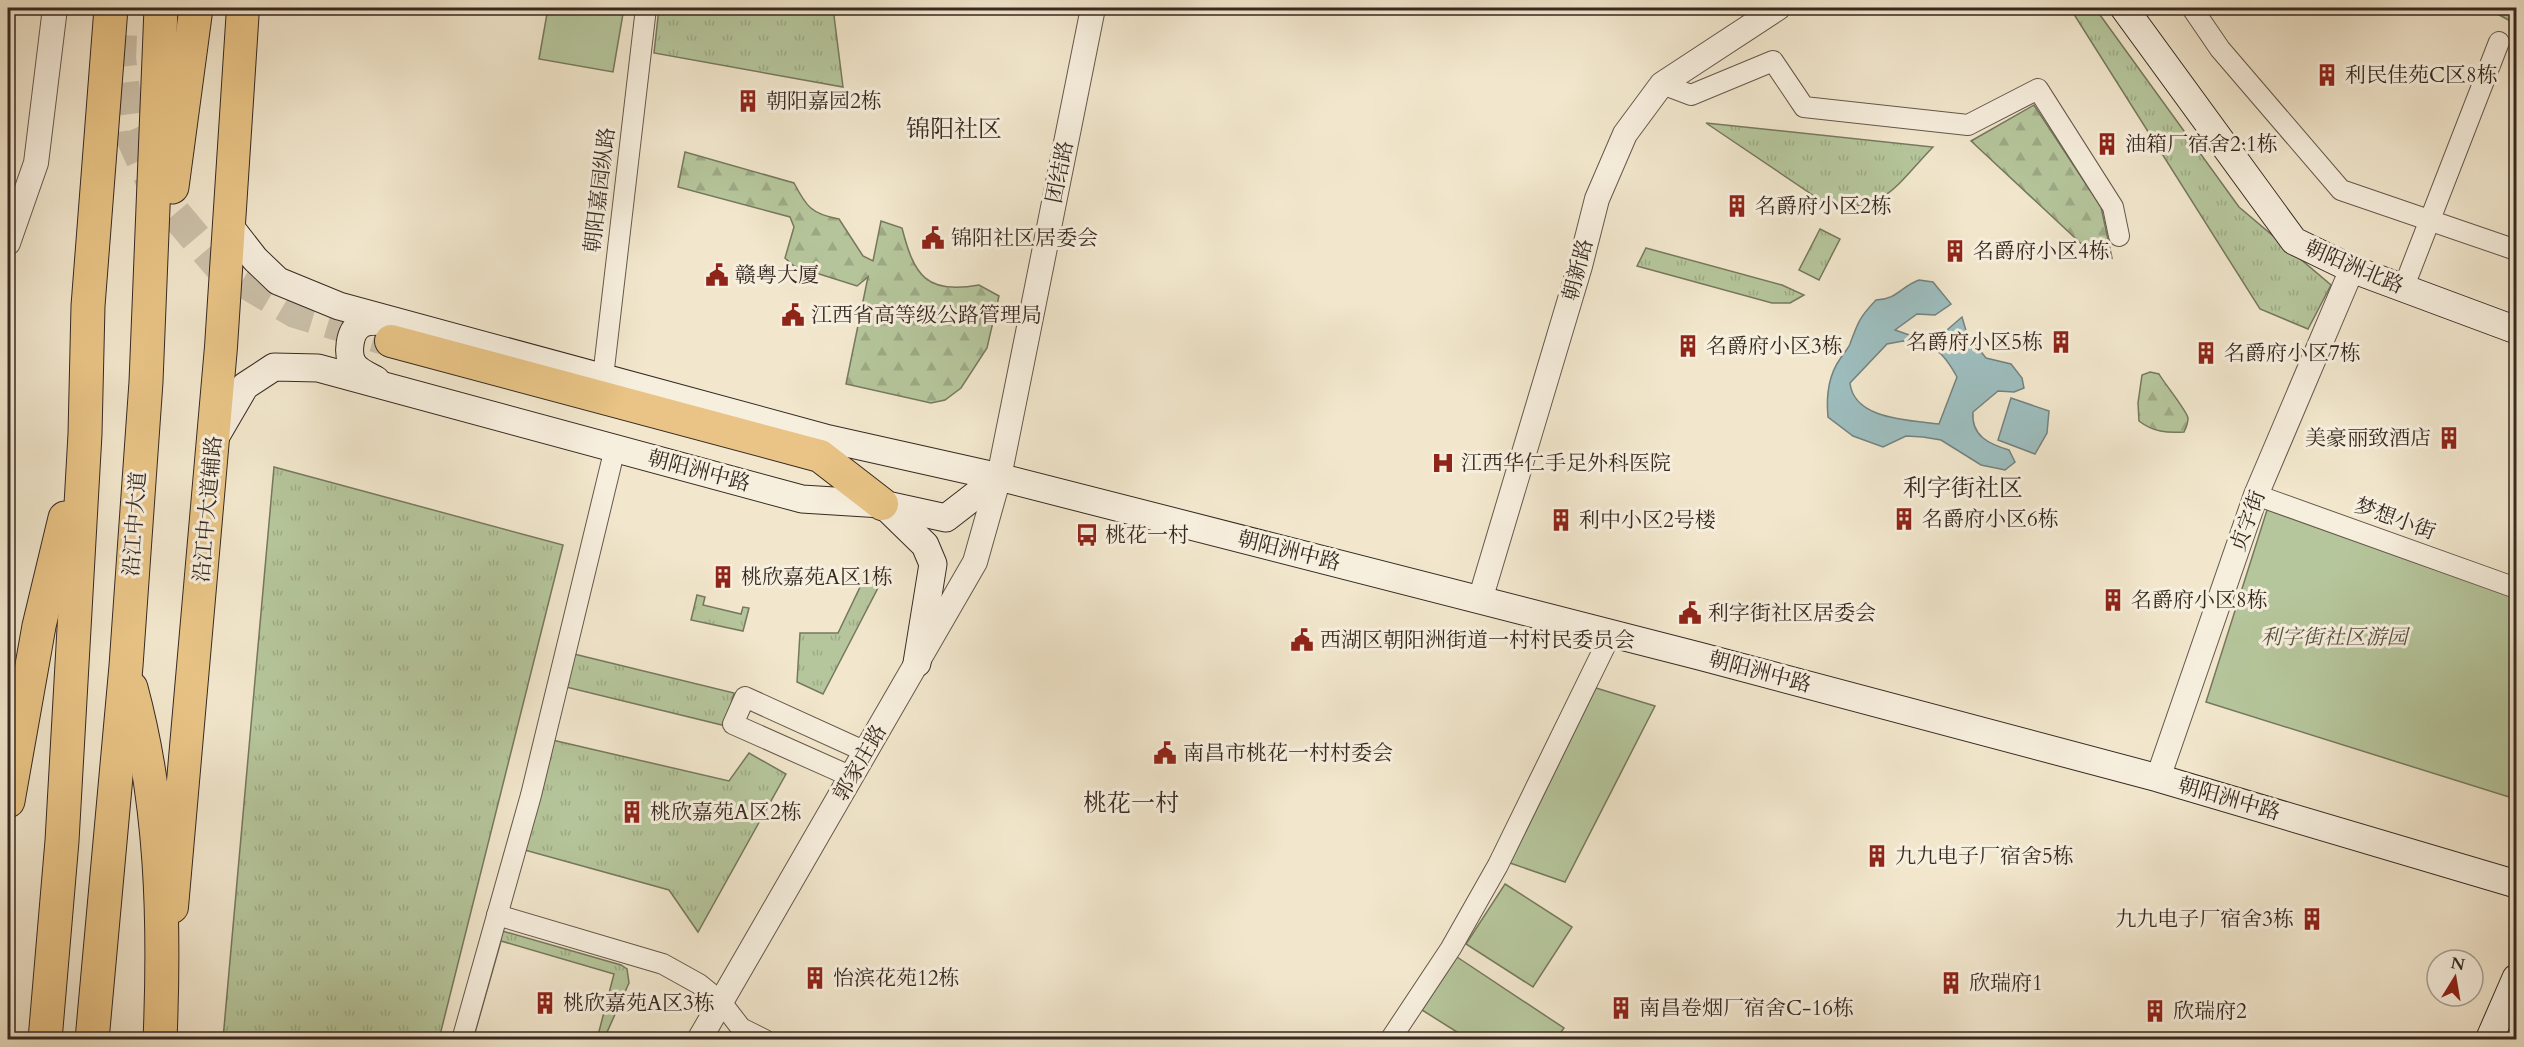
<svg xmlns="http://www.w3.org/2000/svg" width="2524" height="1047" font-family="Cardo,'Noto Serif SC',serif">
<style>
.grass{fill:url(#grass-tufts);stroke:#76785e;stroke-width:1.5}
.forest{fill:url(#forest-firs);stroke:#76785e;stroke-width:1.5}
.park{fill:#b6c69c;stroke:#76785e;stroke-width:1.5}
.garden{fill:url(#garden-furrows);stroke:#76785e;stroke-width:1.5}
.water{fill:#9dbebf;stroke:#748280;stroke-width:1.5;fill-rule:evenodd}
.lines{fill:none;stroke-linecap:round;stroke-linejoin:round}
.primary-tunnel{stroke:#ccc1ab;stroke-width:32;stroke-dasharray:32 16;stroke-linecap:butt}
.minor-casing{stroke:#65584c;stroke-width:22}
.tertiary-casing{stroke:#65584c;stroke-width:26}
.secondary-casing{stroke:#362921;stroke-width:29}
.primary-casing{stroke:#362921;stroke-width:34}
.trunk-casing{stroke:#362921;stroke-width:35}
.minor{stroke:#f7efde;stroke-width:20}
.tertiary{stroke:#f7efde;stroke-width:24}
.secondary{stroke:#f7efde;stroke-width:27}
.primary{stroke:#e9c486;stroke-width:32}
.trunk{stroke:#e9c486;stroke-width:33}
.labels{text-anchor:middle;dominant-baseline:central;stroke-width:6;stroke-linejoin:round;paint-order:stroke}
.poi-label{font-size:21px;fill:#362921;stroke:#f7efde;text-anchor:start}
.street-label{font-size:21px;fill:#362921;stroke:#f7efde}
.park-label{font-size:21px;font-style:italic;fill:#565040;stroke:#f7efde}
.quarter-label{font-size:24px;fill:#362921;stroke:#f7efde}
</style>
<defs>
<pattern id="grass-tufts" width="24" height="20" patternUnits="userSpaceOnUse" patternTransform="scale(1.5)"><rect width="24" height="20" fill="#b6c69c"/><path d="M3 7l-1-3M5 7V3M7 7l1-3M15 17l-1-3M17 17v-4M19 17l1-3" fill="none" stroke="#9daa86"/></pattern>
<pattern id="forest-firs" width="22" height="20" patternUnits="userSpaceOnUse" patternTransform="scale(1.5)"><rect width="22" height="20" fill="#b6c69c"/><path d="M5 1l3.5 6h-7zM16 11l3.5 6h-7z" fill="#9daa86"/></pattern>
<pattern id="garden-furrows" width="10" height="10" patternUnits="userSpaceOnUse" patternTransform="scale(1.5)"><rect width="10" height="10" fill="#b6c69c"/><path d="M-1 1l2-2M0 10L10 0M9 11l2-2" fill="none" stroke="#9daa86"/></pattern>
</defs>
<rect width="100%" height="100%" fill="#f2e7cd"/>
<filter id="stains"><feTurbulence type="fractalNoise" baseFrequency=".00333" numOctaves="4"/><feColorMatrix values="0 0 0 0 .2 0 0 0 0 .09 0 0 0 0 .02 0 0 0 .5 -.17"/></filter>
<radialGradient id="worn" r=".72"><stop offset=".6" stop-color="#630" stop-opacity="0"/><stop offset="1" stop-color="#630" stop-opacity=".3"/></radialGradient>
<g class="grass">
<polygon points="659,8 833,8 843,87 654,53"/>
<polygon points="2070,8 2095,8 2239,207 2331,285 2308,329 2260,309"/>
<path d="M 1706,123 L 1933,147 C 1897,184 1884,215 1826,204 Z"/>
<polygon points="1820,229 1840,239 1819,280 1799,270"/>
<polygon points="1646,248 1782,285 1804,295 1790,303 1772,303 1637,266"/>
<polygon points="274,467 563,545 439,1039 223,1039"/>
<polygon points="863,581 879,586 823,694 797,682 800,633 838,633"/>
<polygon points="697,595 705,597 703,605 741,614 743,607 749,608 743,631 691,620"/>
<polygon points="574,654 734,693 726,726 566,687"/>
<polygon points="548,739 729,781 749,753 786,774 698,932 669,890 521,849"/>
<polygon points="499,930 621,965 627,969 629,983 604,1039 597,1039 614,974 501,941 474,1036 483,1039 468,1040"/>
</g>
<g class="forest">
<polygon points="2034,105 2101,207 2112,258 2086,248 1971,141"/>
<path d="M 685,152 L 794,183 C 806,206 811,214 839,219 L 863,256 L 873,261 L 881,221 L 902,228 C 914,275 926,295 979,285 L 999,296 L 987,348 L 961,388 L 945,400 L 931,403 L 846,384 L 868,277 L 857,286 L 794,266 L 785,258 L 794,227 L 790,217 L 678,187 Z"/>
<path d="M 2150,372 L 2159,374 C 2164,383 2187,411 2188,418 C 2188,422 2186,428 2184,432 C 2167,433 2153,432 2139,421 L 2138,403 L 2142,375 Z"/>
</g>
<g class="park">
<polygon points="548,8 624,8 613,72 539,59"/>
<polygon points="2268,507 2516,595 2516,793 2509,797 2206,702"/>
<polygon points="1596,688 1655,706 1565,882 1510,863"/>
<polygon points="1505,884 1572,927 1533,987 1466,944"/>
<polygon points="1457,957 1564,1028 1556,1039 1468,1039 1422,1010"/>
</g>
<polygon class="garden" points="2486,8 2516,8 2516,24"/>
<g class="water">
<path d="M 1919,280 L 1933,282 L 1951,304 L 1935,315 L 1917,314 L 1895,330 L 1932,343 L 1962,317 L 1967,334 L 1986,358 L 2011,364 L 2022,378 L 2024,388 L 2014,392 L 1998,391 L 1973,412 C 1971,436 1989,444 2009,450 L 2015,462 L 2005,470 L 1981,465 L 1941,440 L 1923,437 L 1906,436 L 1883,447 L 1853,436 L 1828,417 C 1826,396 1828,376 1840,359 C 1843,354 1848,349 1850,344 C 1858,322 1859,318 1876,300 C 1898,299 1900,287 1919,280 ZM 1903,341 C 1936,347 1941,348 1957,377 L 1939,424 C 1910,420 1854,420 1850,383 L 1887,344 Z"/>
<polygon points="2011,398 2049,411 2047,433 2035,454 1998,440"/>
</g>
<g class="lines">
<polyline class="primary-tunnel" points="121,35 120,58 129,131 156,191 221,268 295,312 391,341"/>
<g class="minor-casing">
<g id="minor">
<polyline points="2192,8 2220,49 2341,190 2516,250"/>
<polyline points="1662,84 1691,95 1773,61 1804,107 1968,125 2038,89 2113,207 2119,236"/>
<polyline points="2403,289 2499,42"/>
<polyline points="603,377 646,8"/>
<polyline points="2256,495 2516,588"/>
<polyline points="852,777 733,724 745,697 866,752"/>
<polyline points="497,915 663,964 699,984 721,1002 741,1028 765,1040"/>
<polyline points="462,1040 531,795 615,448"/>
<polyline points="1390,1040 1451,948 1498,865 1611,634"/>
</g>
</g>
<g class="tertiary-casing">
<g id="tertiary">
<polyline points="8,243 36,163 55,8"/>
<polyline points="1480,600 1580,266 1597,199 1625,134 1662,84 1778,8"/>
<polyline points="2158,778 2256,495 2352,269"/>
<polyline points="699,1040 975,562 999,477 1093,8"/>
</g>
</g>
<g class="secondary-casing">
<g id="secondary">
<polyline points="2124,8 2294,241 2352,269 2516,330"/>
<polyline points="227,223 255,259 278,281 339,306 829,439 999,477 1699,656 2158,778 2516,884"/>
<path d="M 376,380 C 369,376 358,372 353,364 C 347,354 349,332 360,325 C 367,320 379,321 387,321"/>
<polyline points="213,441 245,386 274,367 318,368 802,499 882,504 946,518 999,477"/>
<polyline points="883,504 925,545 933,564 917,663"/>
<polyline points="2489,1040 2516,978"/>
</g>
</g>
<g class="primary-casing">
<g id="primary">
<polyline points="391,341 820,456 882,504"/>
<polyline points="172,907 221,347 243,8"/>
</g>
</g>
<g class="trunk-casing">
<g id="trunk">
<polyline points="172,187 196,8"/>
<path d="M 131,688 C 162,803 165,921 160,1040"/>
<polyline points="8,801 39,626 65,518"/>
<polyline points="45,1040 62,841 85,434 88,306 111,8"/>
<polyline points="92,1040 126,666 146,382 161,8"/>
</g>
</g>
<use href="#minor" class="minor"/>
<use href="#tertiary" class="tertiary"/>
<use href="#secondary" class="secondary"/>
<use href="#primary" class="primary"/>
<use href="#trunk" class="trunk"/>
</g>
<defs>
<g id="building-bare" transform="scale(1.8)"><path d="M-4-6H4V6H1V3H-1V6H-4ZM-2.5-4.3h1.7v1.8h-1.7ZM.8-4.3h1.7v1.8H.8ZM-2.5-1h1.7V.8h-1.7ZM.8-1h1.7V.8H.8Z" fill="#8f2418" stroke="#f7efde" stroke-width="2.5" paint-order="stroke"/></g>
<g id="civic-bare" transform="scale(1.8)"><path d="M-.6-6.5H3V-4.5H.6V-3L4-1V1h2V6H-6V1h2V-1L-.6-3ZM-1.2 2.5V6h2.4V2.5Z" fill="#8f2418" stroke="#f7efde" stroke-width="2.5" paint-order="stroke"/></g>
<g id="hospital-bare" transform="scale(1.8)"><path d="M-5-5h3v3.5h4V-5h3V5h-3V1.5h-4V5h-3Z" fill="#8f2418" stroke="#f7efde" stroke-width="2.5" paint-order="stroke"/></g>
<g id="bus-bare" transform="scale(1.8)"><path d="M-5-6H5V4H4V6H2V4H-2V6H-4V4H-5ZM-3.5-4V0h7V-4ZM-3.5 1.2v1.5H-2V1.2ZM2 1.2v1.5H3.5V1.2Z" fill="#8f2418" stroke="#f7efde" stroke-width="2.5" paint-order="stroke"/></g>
</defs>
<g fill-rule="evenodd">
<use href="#building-bare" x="2327" y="75"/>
<use href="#building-bare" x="748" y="101"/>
<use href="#building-bare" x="2107" y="144"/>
<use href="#building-bare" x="1737" y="206"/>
<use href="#civic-bare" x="933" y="238"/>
<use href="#building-bare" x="1955" y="251"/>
<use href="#civic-bare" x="717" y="275"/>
<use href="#civic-bare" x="793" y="315"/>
<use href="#building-bare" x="2061" y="342"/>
<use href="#building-bare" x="1688" y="346"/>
<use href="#building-bare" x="2206" y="353"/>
<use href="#building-bare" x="2449" y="438"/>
<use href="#hospital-bare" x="1443" y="463"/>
<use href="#building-bare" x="1904" y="519"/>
<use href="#building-bare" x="1561" y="520"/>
<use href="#bus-bare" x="1087" y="535"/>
<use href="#building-bare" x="723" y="577"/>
<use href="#building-bare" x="2113" y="600"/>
<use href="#civic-bare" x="1690" y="613"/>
<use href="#civic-bare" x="1302" y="640"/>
<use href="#civic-bare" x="1165" y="753"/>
<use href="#building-bare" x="632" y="812"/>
<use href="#building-bare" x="1877" y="856"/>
<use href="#building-bare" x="2312" y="919"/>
<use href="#building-bare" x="815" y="978"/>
<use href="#building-bare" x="1951" y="983"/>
<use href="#building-bare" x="545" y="1003"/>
<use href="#building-bare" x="1621" y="1008"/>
<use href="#building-bare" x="2155" y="1011"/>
</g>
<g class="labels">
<g class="poi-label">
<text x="2345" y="75">利民佳苑C区8栋</text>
<text x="766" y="101">朝阳嘉园2栋</text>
<text x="2125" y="144">油箱厂宿舍2·1栋</text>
<text x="1755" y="206">名爵府小区2栋</text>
<text x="951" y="238">锦阳社区居委会</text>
<text x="1973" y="251">名爵府小区4栋</text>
<text x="735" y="275">赣粤大厦</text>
<text x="811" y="315">江西省高等级公路管理局</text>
<text x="2043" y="342" text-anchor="end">名爵府小区5栋</text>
<text x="1706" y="346">名爵府小区3栋</text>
<text x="2224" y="353">名爵府小区7栋</text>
<text x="2431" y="438" text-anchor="end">美豪丽致酒店</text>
<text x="1461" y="463">江西华仁手足外科医院</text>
<text x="1922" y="519">名爵府小区6栋</text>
<text x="1579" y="520">利中小区2号楼</text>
<text x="1105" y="535">桃花一村</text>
<text x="741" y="577">桃欣嘉苑A区1栋</text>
<text x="2131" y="600">名爵府小区8栋</text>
<text x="1708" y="613">利字街社区居委会</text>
<text x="1320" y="640">西湖区朝阳洲街道一村村民委员会</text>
<text x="1183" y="753">南昌市桃花一村村委会</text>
<text x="650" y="812">桃欣嘉苑A区2栋</text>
<text x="1895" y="856">九九电子厂宿舍5栋</text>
<text x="2294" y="919" text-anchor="end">九九电子厂宿舍3栋</text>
<text x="833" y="978">怡滨花苑12栋</text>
<text x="1969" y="983">欣瑞府1</text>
<text x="563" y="1003">桃欣嘉苑A区3栋</text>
<text x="1639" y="1008">南昌卷烟厂宿舍C-16栋</text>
<text x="2173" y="1011">欣瑞府2</text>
</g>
<g class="street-label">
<text transform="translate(1060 172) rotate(-79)">团结路</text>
<text transform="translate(600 190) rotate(-83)">朝阳嘉园纵路</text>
<text transform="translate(2354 267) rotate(23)">朝阳洲北路</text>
<text transform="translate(1578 270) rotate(-75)">朝新路</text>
<text transform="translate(699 471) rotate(15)">朝阳洲中路</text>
<text transform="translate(208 509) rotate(-85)">沿江中大道辅路</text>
<text transform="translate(2395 519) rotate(20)">梦想小街</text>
<text transform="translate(2248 521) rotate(-70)">贞字街</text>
<text transform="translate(135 524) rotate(-86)">沿江中大道</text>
<text transform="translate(1289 551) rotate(14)">朝阳洲中路</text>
<text transform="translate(1760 672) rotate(15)">朝阳洲中路</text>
<text transform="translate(860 763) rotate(-60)">郭家庄路</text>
<text transform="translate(2229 799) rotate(16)">朝阳洲中路</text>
</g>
<g class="park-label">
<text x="2334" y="637">利字街社区游园</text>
</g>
<g class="quarter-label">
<text x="954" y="129">锦阳社区</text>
<text x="1963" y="488">利字街社区</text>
<text x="1131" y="803">桃花一村</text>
</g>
</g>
<rect width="2524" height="1047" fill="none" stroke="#f2e7cd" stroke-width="30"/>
<rect x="9" y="9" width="2506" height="1029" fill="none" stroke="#362921" stroke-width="3"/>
<rect x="15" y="15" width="2494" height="1017" fill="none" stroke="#362921" stroke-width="1.5"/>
<g transform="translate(2455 978) rotate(11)"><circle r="28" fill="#f7efde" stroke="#aaa092" stroke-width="1.5"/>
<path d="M0-4.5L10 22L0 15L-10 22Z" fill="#8f2418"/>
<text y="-9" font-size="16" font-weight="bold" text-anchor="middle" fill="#362921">N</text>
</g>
<rect width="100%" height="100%" filter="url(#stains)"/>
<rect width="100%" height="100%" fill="url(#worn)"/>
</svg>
